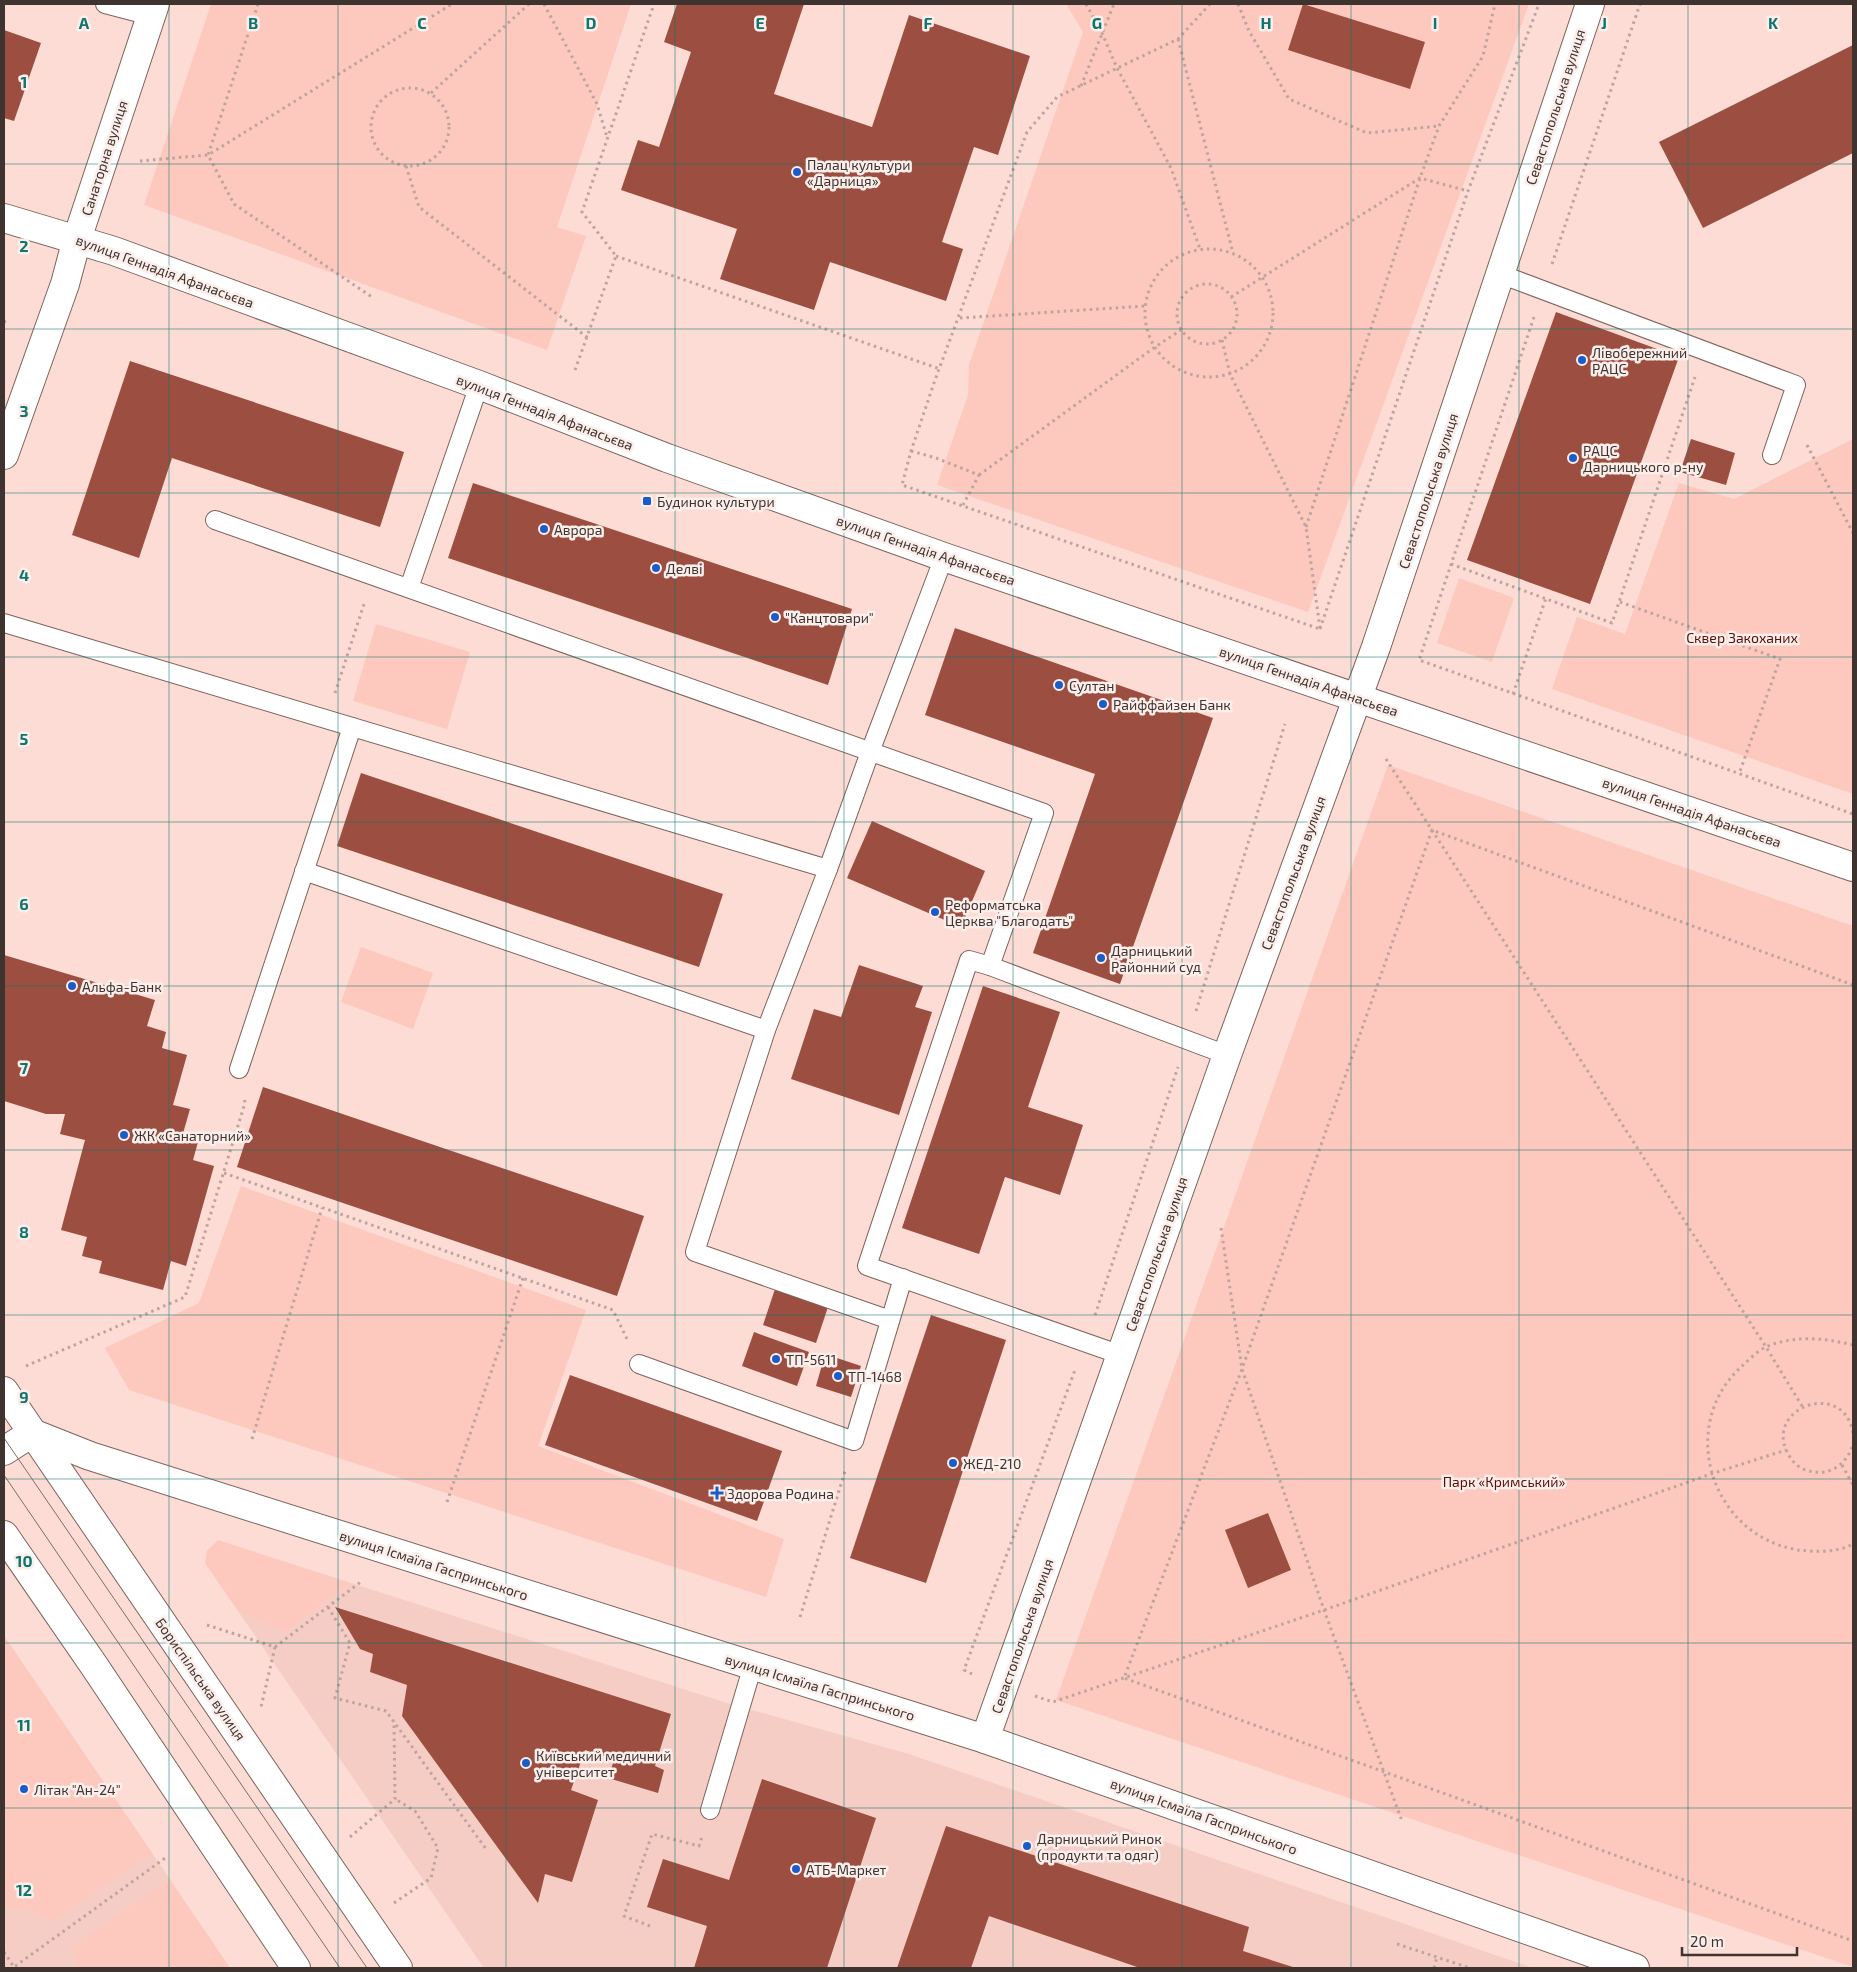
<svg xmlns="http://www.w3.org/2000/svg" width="1857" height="1972" font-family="'Exo 2',sans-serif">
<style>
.built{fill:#f5cdc5}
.green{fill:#fdc8bd}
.building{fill:#9c4e40}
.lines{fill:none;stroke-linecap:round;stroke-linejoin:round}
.service-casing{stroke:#7e635d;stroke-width:20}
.minor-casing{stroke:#7e635d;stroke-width:30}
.secondary-casing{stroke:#7e635d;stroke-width:30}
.path{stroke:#bea49f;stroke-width:3;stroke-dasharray:2.5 4;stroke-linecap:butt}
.service{stroke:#fff;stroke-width:18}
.minor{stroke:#fff;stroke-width:28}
.secondary{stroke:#fff;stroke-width:28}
.tram{stroke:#806d69;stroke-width:1}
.grid{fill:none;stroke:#0f766e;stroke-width:1;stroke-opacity:0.55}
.poi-dot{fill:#1a5dc8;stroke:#fbeeeb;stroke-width:2}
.labels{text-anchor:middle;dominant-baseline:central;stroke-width:5;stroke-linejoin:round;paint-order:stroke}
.street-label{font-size:14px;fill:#3f3330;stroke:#fbeeeb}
.poi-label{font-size:14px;fill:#3f3330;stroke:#fbeeeb;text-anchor:start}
.park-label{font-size:14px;fill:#5b0e05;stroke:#fbeeeb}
.grid-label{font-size:16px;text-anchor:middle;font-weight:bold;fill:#0f766e;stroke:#fbeeeb;stroke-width:5;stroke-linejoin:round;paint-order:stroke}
</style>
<rect width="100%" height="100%" fill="#fcdcd5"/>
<g class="built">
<polygon points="351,1583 727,1703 909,1754 1533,1968 484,1968 238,1611 286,1632"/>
<polygon points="4,1636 152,1853 230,1968 4,1968"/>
</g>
<g class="green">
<polygon points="211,4 631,4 557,227 586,236 547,350 144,205"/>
<polygon points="1066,4 1529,4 1308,612 937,485 968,395 969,365 1083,32"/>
<polygon points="1853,439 1853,794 1552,689 1577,617 1625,634 1679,483 1734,499"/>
<polygon points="1459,578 1514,598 1492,662 1437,643"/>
<polygon points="376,624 470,652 447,729 353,701"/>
<polygon points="1388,765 1853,926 1853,1967 1056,1700"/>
<polygon points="361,947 433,973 413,1029 341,1002"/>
<polygon points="241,1186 586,1310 538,1446 784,1539 766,1597 129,1390 105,1348 199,1303"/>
<polygon points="218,1540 351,1583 286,1632 238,1611 205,1563 207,1551"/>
<path d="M 4,1636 L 152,1853 L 53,1921 C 37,1912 22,1906 4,1909 Z"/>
<polygon points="169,1879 230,1968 78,1968 76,1955 72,1947"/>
</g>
<g class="building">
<polygon points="677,4 804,4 774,94 872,127 909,15 1030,56 998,155 974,147 942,242 963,249 946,301 830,262 814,310 720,279 737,229 621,190 638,140 659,147 691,52 664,42"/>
<polygon points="1303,4 1425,42 1410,89 1288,50"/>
<polygon points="4,30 41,43 14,121 4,118"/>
<polygon points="1853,45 1853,153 1703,228 1659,142"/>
<polygon points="1556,312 1679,357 1590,604 1467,560"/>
<polygon points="130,361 404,452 380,527 172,458 139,558 72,535"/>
<polygon points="1691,439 1735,453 1726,485 1680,472"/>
<polygon points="473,483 852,609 828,685 448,558"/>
<polygon points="955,628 1213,718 1120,984 1033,953 1095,774 925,715"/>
<polygon points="361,773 723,894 699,967 337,846"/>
<polygon points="872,821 985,871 961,927 847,878"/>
<polygon points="4,955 155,1000 147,1026 166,1032 162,1048 187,1055 173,1105 190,1109 182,1137 198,1142 193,1160 214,1166 186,1266 171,1261 163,1290 99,1273 102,1261 82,1256 87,1237 61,1230 85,1140 60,1134 65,1114 46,1114 4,1101"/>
<polygon points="859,965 923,986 915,1007 932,1012 899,1115 791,1079 814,1009 841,1017"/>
<polygon points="983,986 1060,1012 1028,1107 1083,1125 1060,1195 1005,1177 979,1254 902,1228"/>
<polygon points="263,1087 644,1216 617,1296 237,1167"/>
<polygon points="776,1286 829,1304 816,1343 763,1325"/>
<polygon points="931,1315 1006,1340 926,1583 850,1558"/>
<polygon points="754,1332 809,1352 797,1386 742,1366"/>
<polygon points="825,1354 861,1366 851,1397 816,1386"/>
<polygon points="570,1375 782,1451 757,1521 545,1445"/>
<polygon points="1268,1513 1291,1570 1248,1588 1225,1530"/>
<polygon points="335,1607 671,1714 655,1766 664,1770 658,1793 608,1778 614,1760 585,1750 571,1790 598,1800 572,1882 545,1874 538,1903 402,1716 407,1685 370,1672 373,1654 360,1649"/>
<polygon points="762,1779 876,1818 827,1968 694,1968 707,1926 647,1907 663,1859 729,1880"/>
<polygon points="946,1826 1249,1927 1243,1951 1296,1968 1140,1968 989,1916 971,1968 897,1968"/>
</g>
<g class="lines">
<g class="service-casing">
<g id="service">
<polyline points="105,4 151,16"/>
<polyline points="1500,274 1796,385 1772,455"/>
<polyline points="215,520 1044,813 990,966 1227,1055"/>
<polyline points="409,588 479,385"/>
<polyline points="4,623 828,869 870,752 944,557"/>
<polyline points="304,871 766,1030 828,869"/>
<polyline points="990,966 969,960 867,1266 1121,1355"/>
<polyline points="766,1030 695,1252 890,1320"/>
<polyline points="239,1069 352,727"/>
<polyline points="639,1364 854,1441 903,1278"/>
<polyline points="710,1810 753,1665"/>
</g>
</g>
<g class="minor-casing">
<g id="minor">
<polyline points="4,218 114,251 479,385 667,458 944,557 1853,867"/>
<polyline points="4,455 65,284 77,239 155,4"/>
<polyline points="4,1451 32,1433 90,1456 985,1739 1635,1968"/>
<polyline points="985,1739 1227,1055 1376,647 1590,4"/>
</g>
</g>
<g class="secondary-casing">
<g id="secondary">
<polyline points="4,1391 398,1968"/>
<polyline points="4,1535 95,1667 296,1968"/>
</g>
</g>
<g class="path">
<polyline points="258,4 208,155 234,204 372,297"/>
<polyline points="544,4 597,104 607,137"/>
<polyline points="1086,4 1102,33 1117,68 1171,168 1200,249"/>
<polyline points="1210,4 1178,39 1057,97 1027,132 935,380 911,451 902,485 1320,629"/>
<polyline points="1238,4 1249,31 1289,99 1367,133 1439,126"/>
<polyline points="1178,39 1233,253"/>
<polyline points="1081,86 1114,4"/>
<circle cx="410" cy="127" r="39"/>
<polyline points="431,93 529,4"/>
<polyline points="140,161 208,155 452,4"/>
<polyline points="406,166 419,207 588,338"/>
<circle cx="1209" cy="313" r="64"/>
<polyline points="616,256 940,369"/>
<polyline points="1552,264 1640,4"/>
<circle cx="1207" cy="314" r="30"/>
<polyline points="1231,297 1420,178 1468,191"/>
<polyline points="1534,317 1419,660 1853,814"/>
<polyline points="960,318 1145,306"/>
<polyline points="4,322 6,321"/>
<polyline points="1222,340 1230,374 1306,527 1320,628"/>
<polyline points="575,370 616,256 582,212 654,4"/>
<polyline points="1807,445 1853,533"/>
<polyline points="911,451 936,458 979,475 963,505"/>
<polyline points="979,475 1155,347 1181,330"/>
<polyline points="1306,527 1420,178 1439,126 1483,56 1495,4"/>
<polyline points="1451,564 1612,623 1695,377"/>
<polyline points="1620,602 1780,659 1739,774"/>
<polyline points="1320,629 1468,191 1539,4"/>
<polyline points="335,693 364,604"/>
<polyline points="1513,694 1546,598"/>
<polyline points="1386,759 1766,1347 1802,1406"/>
<polyline points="1853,985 1432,830 1242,1369 1124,1678 1853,1941"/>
<polyline points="1196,1011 1285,724"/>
<polyline points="224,1173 613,1310 627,1339"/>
<polyline points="1221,1228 1242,1369 1324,1610 1402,1821"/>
<polyline points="1095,1315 1178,1067"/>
<path d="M 1853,1345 C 1824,1338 1797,1335 1768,1346 C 1758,1350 1749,1360 1741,1367 C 1676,1427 1712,1536 1798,1550 C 1815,1552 1837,1553 1853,1544"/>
<polyline points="26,1366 185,1297 245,1103 244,1096"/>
<path d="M 1853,1433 C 1844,1379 1765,1407 1787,1452 C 1791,1460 1797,1467 1806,1470 C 1828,1478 1847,1465 1853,1444"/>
<polyline points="252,1439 322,1208"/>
<polyline points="1842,1465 1853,1485"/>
<polyline points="447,1502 523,1278"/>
<polyline points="328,1607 350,1643 335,1698 386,1711 486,1849"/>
<polyline points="800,1617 846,1468"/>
<polyline points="207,1625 275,1647 261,1707"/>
<polyline points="275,1647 362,1581"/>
<polyline points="972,1674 964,1670 1075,1370"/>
<polyline points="1035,1696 1053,1702 1324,1610 1711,1474 1786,1450"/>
<polyline points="350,1837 395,1799 394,1721"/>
<polyline points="394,1903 431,1878 438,1848 415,1811 395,1799"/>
<polyline points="650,1926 624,1916 652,1834 699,1846 702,1837"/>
<polyline points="1397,1944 1470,1968"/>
<polyline points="4,1952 14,1967 168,1856"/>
<polyline points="1434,1968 1437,1957"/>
</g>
<use href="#service" class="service"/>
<use href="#minor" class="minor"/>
<use href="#secondary" class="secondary"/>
<g class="tram">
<polyline points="4,1438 367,1968"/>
<polyline points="4,1475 340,1968"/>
</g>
</g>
<path class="grid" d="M 169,4 L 169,1968M 338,4 L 338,1968M 506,4 L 506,1968M 675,4 L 675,1968M 844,4 L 844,1968M 1013,4 L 1013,1968M 1182,4 L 1182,1968M 1351,4 L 1351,1968M 1519,4 L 1519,1968M 1688,4 L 1688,1968M 4,164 L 1853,164M 4,329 L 1853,329M 4,493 L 1853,493M 4,657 L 1853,657M 4,822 L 1853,822M 4,986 L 1853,986M 4,1150 L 1853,1150M 4,1315 L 1853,1315M 4,1479 L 1853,1479M 4,1643 L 1853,1643M 4,1808 L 1853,1808"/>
<g class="poi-dot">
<circle cx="797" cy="172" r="5"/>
<circle cx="1582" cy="360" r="5"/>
<circle cx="1573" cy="458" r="5"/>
<rect x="642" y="496" width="10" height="10" rx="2.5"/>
<circle cx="544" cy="529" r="5"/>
<circle cx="656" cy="568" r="5"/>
<circle cx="775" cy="617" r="5"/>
<circle cx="1059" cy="685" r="5"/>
<circle cx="1103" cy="704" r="5"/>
<circle cx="935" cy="912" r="5"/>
<circle cx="1101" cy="958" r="5"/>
<circle cx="72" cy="986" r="5"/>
<circle cx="124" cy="1135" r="5"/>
<circle cx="776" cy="1359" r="5"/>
<circle cx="838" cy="1376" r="5"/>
<circle cx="953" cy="1463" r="5"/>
<path d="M714.5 1485.5h5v5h5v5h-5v5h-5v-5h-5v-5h5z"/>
<circle cx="526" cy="1763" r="5"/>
<circle cx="24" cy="1789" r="5"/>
<circle cx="1027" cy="1846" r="5"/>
<circle cx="796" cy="1869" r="5"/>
</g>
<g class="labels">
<g class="street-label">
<text transform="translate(1555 107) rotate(-72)">Севастопольська вулиця</text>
<text transform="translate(104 158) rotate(-72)">Санаторна вулиця</text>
<text transform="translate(165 271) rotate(20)">вулиця Геннадія Афанасьєва</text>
<text transform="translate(545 412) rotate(21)">вулиця Геннадія Афанасьєва</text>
<text transform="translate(1428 491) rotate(-72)">Севастопольська вулиця</text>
<text transform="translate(926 550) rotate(19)">вулиця Геннадія Афанасьєва</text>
<text transform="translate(1309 681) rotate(19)">вулиця Геннадія Афанасьєва</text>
<text transform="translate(1692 812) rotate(19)">вулиця Геннадія Афанасьєва</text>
<text transform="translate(1293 873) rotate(-70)">Севастопольська вулиця</text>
<text transform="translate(1156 1254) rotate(-71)">Севастопольська вулиця</text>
<text transform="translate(434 1565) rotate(18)">вулиця Ісмаїла Гаспринського</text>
<text transform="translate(1022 1636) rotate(-71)">Севастопольська вулиця</text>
<text transform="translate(201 1679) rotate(55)">Бориспільська вулиця</text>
<text transform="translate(820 1687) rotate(17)">вулиця Ісмаїла Гаспринського</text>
<text transform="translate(1204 1816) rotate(20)">вулиця Ісмаїла Гаспринського</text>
</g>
<g class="poi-label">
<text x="807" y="164">Палац культури<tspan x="807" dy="16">«Дарниця»</tspan></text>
<text x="1592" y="352">Лівобережний<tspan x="1592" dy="16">РАЦС</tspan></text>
<text x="1583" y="450">РАЦС<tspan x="1583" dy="16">Дарницького р-ну</tspan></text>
<text x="657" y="501">Будинок культури</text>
<text x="554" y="529">Аврора</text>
<text x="666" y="568">Делві</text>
<text x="785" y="617">"Канцтовари"</text>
<text x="1069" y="685">Султан</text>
<text x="1113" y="704">Райффайзен Банк</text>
<text x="945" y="904">Реформатська<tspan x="945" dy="16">Церква "Благодать"</tspan></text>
<text x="1111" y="950">Дарницький<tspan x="1111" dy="16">Районний суд</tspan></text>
<text x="82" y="986">Альфа-Банк</text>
<text x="134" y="1135">ЖК «Санаторний»</text>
<text x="786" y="1359">ТП-5611</text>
<text x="848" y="1376">ТП-1468</text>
<text x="963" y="1463">ЖЕД-210</text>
<text x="727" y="1493">Здорова Родина</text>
<text x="536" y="1755">Київський медичний<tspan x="536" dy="16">університет</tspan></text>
<text x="34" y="1789">Літак "Ан-24"</text>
<text x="1037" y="1838">Дарницький Ринок<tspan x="1037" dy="16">(продукти та одяг)</tspan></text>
<text x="806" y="1869">АТБ-Маркет</text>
</g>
<g class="park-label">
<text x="1742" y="637">Сквер Закоханих</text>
<text x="1504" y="1481">Парк «Кримський»</text>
</g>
</g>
<g class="grid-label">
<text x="84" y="29">A</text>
<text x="253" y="29">B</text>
<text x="422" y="29">C</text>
<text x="591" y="29">D</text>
<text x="760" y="29">E</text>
<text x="928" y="29">F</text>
<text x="1097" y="29">G</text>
<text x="1266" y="29">H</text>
<text x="1435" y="29">I</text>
<text x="1604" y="29">J</text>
<text x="1773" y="29">K</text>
<text x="24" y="88">1</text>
<text x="24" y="252">2</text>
<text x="24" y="417">3</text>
<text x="24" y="581">4</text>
<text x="24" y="745">5</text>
<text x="24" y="910">6</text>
<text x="24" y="1074">7</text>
<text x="24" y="1238">8</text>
<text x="24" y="1403">9</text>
<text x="24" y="1567">10</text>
<text x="24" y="1731">11</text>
<text x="24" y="1896">12</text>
</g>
<rect width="1857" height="1972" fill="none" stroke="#3f3330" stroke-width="10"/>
<path d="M1682 1947v8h115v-8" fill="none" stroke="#3f3330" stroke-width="2.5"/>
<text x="1690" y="1947" font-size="15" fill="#3f3330" stroke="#fbeeeb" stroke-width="4" paint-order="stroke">20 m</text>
</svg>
